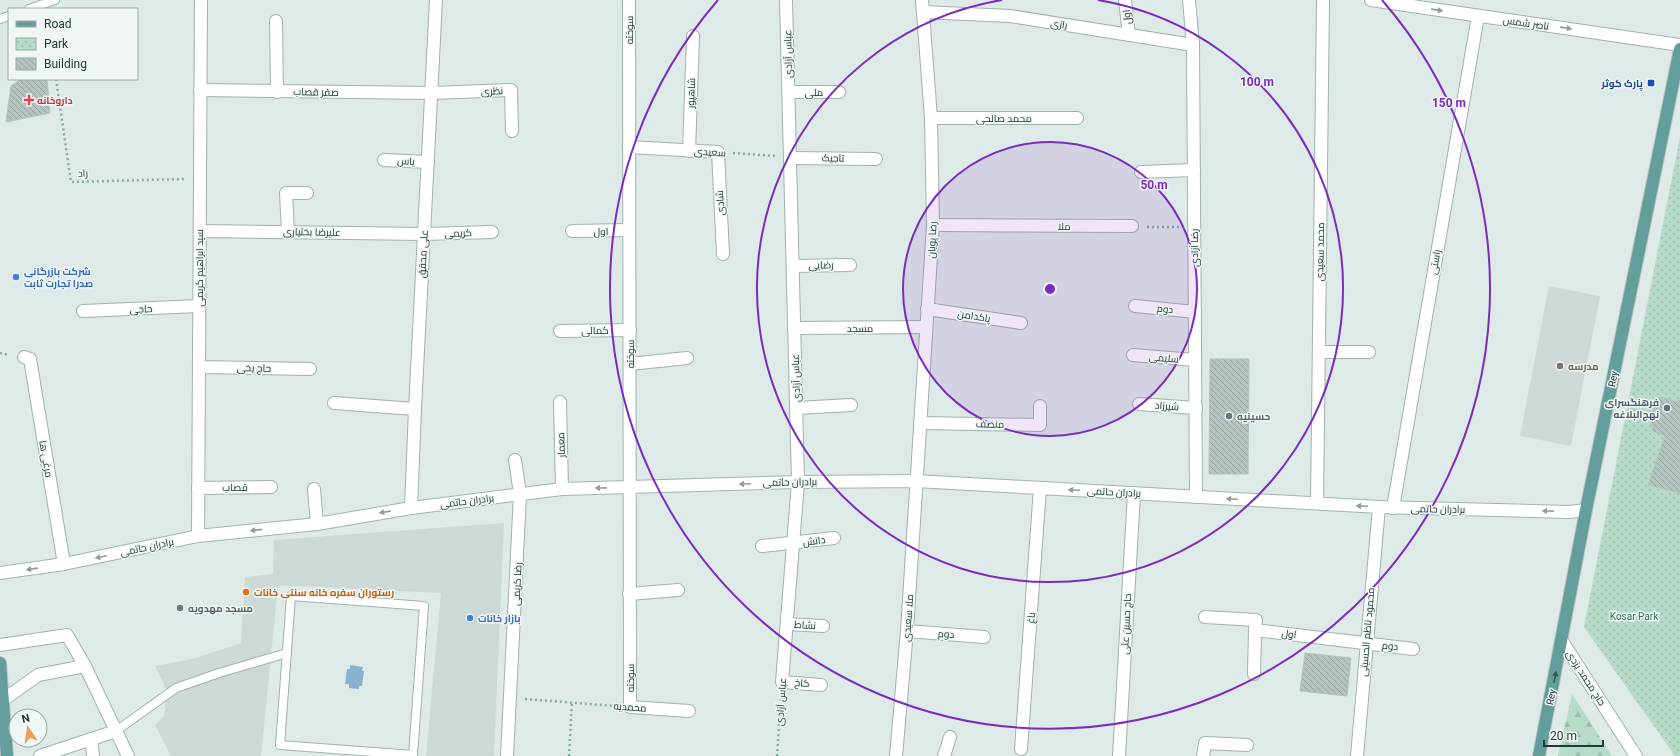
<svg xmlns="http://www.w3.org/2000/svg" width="1680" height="756" font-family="Roboto,Cairo,sans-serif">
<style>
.built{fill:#cdd9d6}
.forest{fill:url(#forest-firs)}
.park{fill:url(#park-dots)}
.water{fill:#87b3ce}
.building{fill:url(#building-back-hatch);stroke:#b1c3bf}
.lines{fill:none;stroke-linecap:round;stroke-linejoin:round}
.lane-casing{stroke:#a1b1af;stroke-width:10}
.street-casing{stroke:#a1b1af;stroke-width:14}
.secondary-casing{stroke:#9eb5b2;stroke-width:14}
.primary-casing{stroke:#bcc4c3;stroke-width:14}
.path{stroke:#80aca8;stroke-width:2.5;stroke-dasharray:2 3;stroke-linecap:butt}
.lane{stroke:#fff;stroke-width:8}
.street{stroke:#fff;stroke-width:12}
.secondary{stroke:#fff;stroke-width:12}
.primary{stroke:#649e9c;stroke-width:12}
.oneway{fill:#909c9b}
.oneway2{fill:#345755}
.ring{fill:none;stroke:#7b2cbf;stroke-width:2}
.transit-dot{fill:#1a4fb4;stroke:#eff6f4;stroke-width:1.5}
.health-dot{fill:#e0444e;stroke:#eff6f4;stroke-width:1.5}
.shop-dot{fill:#3f7fe0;stroke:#eff6f4;stroke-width:1.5}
.education-dot{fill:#8d6e63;stroke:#eff6f4;stroke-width:1.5}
.service-dot{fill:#5c6f8a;stroke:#eff6f4;stroke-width:1.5}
.worship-dot{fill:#6b7280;stroke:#eff6f4;stroke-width:1.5}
.food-dot{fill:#e8710a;stroke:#eff6f4;stroke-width:1.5}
.labels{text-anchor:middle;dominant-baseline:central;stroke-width:3;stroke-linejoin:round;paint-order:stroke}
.street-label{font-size:10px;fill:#203937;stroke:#eff6f4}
.transit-label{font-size:10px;font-weight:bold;fill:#164399;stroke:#eff6f4;text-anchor:end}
.health-label{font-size:10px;font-weight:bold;fill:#be3a42;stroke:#eff6f4;text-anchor:start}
.shop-label{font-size:10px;font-weight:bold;fill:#366cbe;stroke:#eff6f4;text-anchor:start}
.education-label{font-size:10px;font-weight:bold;fill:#785e54;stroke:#eff6f4;text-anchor:start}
.service-label{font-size:10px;font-weight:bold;fill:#4e5e75;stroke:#eff6f4;text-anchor:end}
.worship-label{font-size:10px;font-weight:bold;fill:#5b616d;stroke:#eff6f4;text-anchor:start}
.food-label{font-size:10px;font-weight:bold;fill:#c56008;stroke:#eff6f4;text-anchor:start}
.park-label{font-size:10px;fill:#2c6e54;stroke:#eff6f4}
.centre{fill:#7b2cbf;stroke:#eff6f4;stroke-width:2}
.ring-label{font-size:12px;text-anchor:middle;font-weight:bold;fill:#7b2cbf;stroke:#eff6f4;stroke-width:3;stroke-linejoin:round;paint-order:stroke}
</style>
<defs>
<pattern id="forest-firs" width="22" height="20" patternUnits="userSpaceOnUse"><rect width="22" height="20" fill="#b7dbc9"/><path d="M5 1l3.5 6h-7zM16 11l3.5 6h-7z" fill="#9dbdad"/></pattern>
<pattern id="park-dots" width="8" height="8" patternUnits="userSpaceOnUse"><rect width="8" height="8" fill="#b7dbc9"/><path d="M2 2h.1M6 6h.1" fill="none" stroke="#9dbdad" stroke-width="1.8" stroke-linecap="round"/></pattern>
<pattern id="building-back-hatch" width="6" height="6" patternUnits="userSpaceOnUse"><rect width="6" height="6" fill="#b4c4c1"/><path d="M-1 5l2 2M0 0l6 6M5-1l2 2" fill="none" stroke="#92a09e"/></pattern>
</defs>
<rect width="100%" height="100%" fill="#deeae7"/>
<g class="built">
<polygon points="1549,286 1600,296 1571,446 1520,436"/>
<polygon points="504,523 494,756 426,756 441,593 278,585 261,756 171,756 155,725 164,716 167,691 155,666 192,659 241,643 245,577 273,574 274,540"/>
</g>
<polygon class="forest" points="1572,694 1612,756 1558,756"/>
<polygon class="park" points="1680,137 1680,756 1675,756 1584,627"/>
<polygon class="water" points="350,665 363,667 362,671 364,671 362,686 359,686 359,689 349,688 349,684 345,684 347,669 350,669"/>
<g class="building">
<polygon points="21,79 47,79 50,113 6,122 11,86"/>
<polygon points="1210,359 1249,359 1248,474 1209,474"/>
<polygon points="1660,397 1677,402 1677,400 1680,401 1680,493 1648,485 1665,436 1653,431 1650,416"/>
<polygon points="1305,653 1351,658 1347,696 1300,691"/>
</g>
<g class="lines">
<g class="lane-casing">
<g id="lane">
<polyline points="29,9 55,0"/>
<polyline points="0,19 9,16"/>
<polygon points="291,596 424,606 413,755 280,745"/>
<polyline points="116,731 176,688 219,673 287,653"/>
</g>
</g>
<g class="street-casing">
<g id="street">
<polyline points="629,0 630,707 689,711"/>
<polyline points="786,0 798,482 782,682 821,685"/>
<polyline points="1125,0 1129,35"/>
<polyline points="1189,0 1193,45 1196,497"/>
<polyline points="1371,0 1680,45"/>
<polyline points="923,12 1010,16 1193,45"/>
<polyline points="276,21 277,92"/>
<polyline points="200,90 432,93 511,90 512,131"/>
<polyline points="789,92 839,92"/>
<polyline points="931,118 1077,118"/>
<polyline points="629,147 718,152 723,254"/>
<polyline points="689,151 693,36"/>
<polyline points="790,158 876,159"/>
<polyline points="384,160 428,162"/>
<polyline points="1141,172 1194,170"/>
<polyline points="933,225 1132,226"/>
<polyline points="200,231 424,234 492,232"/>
<polyline points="572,231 629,230"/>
<polyline points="288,232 286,193 307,193"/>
<polyline points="793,266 850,265"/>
<polyline points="1135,306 1195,312"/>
<polyline points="927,309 1021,323"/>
<polyline points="83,311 199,306"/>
<polyline points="794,328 926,327"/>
<polyline points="560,331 630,330"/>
<polyline points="1319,352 1369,352"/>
<polyline points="1133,355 1195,360"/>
<polyline points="24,357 30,359 64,564"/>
<polyline points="630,364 687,358"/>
<polyline points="199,367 310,369"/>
<polyline points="560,402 562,489"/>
<polyline points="334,403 415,409"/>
<polyline points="1139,404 1196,408"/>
<polyline points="796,408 851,405"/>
<polyline points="920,423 1040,425 1040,406"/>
<polyline points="198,488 271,487"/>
<polyline points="314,489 317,524"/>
<polyline points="1317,503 1323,0"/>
<polyline points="411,508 415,409 436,0"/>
<polyline points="1393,508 1478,16"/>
<polyline points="198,536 201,0"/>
<polyline points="762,546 834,538"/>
<polyline points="629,594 678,590"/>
<polyline points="1205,617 1256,620 1255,630"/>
<polyline points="787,624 823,626"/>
<polyline points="907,631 984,637"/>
<polyline points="0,645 67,635 85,666"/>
<polyline points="1254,674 1255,630 1413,649"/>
<polyline points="3,700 38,675 85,666 128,756"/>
<polyline points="91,739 93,756"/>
<polyline points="1021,749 1040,488"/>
<polyline points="40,756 116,731"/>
<polyline points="507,756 520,494 515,460"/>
<polyline points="896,756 907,631 933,225 931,118 922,0"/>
<polyline points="944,756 950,737"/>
<polyline points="1119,756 1134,493"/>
<polyline points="1203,756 1205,743 1247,745"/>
<polyline points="1357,756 1379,507"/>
</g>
</g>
<g class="secondary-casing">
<g id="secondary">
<polyline points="0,573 64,564 198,536 317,524 411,508 562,489 798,482 916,481 1379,507 1569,512 1586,510"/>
<polyline points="1562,641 1636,756"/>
</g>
</g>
<g class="primary-casing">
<g id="primary">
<polyline points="0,663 7,756"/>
<polyline points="1539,756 1586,510 1680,49"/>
</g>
</g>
<g class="path">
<polyline points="56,79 71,182 184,179"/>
<polyline points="733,153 776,156"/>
<polyline points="1147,227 1180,227"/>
<polyline points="0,353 9,355"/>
<polyline points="525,699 615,706"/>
<polyline points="569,756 572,703"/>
<polyline points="777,756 781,698"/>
</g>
<use href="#lane" class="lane"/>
<use href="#street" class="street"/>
<use href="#secondary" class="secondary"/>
<use href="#primary" class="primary"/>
</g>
<defs><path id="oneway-solid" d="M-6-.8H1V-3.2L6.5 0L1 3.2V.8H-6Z"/></defs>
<g class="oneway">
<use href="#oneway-solid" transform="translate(1437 10) rotate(8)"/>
<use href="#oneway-solid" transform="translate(1566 28) rotate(8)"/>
<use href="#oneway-solid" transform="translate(745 484) rotate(178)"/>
<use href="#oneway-solid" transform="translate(601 488) rotate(179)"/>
<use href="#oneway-solid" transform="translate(1074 490) rotate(-177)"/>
<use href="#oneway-solid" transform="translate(1232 499) rotate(-177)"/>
<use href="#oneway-solid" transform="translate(1362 506) rotate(-177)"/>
<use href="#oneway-solid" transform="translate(1548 511) rotate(-179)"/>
<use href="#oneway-solid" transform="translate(385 512) rotate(171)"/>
<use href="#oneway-solid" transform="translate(256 530) rotate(174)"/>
<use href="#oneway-solid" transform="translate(101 557) rotate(168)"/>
<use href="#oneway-solid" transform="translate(32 569) rotate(172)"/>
</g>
<use class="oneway2" href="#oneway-solid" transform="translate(1555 677) rotate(-79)"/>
<circle cx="1050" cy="289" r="147" fill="#7b2cbf" fill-opacity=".12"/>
<g class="ring">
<circle cx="1050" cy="289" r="147"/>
<path d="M1098 0A293 293 0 1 1 1002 0"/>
<path d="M1382 0A440 440 0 1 1 718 0"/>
</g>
<rect class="transit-dot" x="1647" y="79" width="8" height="8" rx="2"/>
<path class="health-dot" d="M27 94h4v4h4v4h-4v4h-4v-4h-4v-4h4z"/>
<g class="shop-dot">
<circle cx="16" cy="277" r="4"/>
<circle cx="470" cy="618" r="4"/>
</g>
<circle class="education-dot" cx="1560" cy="366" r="4"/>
<circle class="service-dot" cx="1667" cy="408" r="4"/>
<g class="worship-dot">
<circle cx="1229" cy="416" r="4"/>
<circle cx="180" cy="608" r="4"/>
</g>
<circle class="food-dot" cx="246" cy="592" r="4"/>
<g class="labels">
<g class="street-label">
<text transform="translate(1127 17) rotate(-96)">اول</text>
<text transform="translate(1526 23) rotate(8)">ناصر شمس</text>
<text transform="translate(1059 24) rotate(9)">رازی</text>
<text transform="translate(629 30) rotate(-90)">سوخته</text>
<text transform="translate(788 54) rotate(-91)">عباس آزادی</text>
<text transform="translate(492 91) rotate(-2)">نظری</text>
<text transform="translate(316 92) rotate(1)">صفر قصاب</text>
<text x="814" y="92">ملی</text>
<text transform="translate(691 93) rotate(-88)">شاهپور</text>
<text x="1004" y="118">محمد صالحی</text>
<text transform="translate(710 152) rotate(4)">سعیدی</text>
<text transform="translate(833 158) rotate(1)">تاجیک</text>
<text transform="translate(406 161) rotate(3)">یاس</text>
<text transform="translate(83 173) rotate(-2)">راد</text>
<text transform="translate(720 203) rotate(-93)">شادی</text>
<text x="1064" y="226">ملا</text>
<text x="601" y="231">اول</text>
<text transform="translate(312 232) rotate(1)">علیرضا بختیاری</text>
<text transform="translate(458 233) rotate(-2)">کریمی</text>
<text transform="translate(932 240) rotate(-87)">رضا پویان</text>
<text transform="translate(1194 248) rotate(-90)">رضا آزادی</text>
<text transform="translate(1320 252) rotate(-89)">محمد سعیدی</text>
<text transform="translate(423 254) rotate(-87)">علی محقق</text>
<text transform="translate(1435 262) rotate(-80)">راستی</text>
<text transform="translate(821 265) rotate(-1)">رضایی</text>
<text transform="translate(199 268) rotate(-90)">سید ابراهیم کریمی</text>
<text transform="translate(141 309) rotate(-2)">حاجی</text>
<text transform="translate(1165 309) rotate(6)">دوم</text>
<text transform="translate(974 316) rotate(9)">پاکدامن</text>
<text x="860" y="328">مسجد</text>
<text x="595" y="330">کمالی</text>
<text transform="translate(630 354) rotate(-90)">سوخته</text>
<text transform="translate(1164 358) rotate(5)">سلیمی</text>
<text transform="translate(254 368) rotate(1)">حاج یخی</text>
<text transform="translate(796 378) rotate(-92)">عباس آزادی</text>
<text transform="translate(1613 379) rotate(-79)">Rey</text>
<text transform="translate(1167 406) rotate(5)">شیرزاد</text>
<text transform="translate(990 424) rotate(1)">منصف</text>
<text transform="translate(561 445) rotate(-92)">معمار</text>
<text transform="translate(46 459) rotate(80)">مرغی ها</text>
<text transform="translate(790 482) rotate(-1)">برادران حاتمی</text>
<text x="235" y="487">قصاب</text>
<text transform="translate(1114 492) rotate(3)">برادران حاتمی</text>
<text transform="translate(467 501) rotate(-7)">برادران حاتمی</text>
<text transform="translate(1438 509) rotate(1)">برادران حاتمی</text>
<text transform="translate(814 541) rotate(-8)">دانش</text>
<text transform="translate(147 547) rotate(-12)">برادران حاتمی</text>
<text transform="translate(517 584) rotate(-87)">رضا کریمی</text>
<text transform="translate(908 618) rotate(-86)">ملا سعیدی</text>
<text transform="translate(1031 618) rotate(-86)">باغ</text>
<text transform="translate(1126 624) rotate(-87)">حاج حسین علی</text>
<text transform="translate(805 625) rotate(4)">نشاط</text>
<text transform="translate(1367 632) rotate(-85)">محمود ناظم الحسینی</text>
<text transform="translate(946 634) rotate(4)">دوم</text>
<text transform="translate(1289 634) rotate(7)">اول</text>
<text transform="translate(1390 646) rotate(6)">دوم</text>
<text transform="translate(630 678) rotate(-90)">سوخته</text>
<text transform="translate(1586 678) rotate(57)">حاج محمد یزدی</text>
<text transform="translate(802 683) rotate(5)">کاخ</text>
<text transform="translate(1551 697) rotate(-79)">Rey</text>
<text transform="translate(781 702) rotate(-86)">عباس آزادی</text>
<text transform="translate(630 707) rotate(4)">محمدیه</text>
</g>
<g class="transit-label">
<text x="1643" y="83">پارک کوثر</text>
</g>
<g class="health-label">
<text x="37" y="100">داروخانه</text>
</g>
<g class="shop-label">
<text x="24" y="271">شرکت بازرگانی<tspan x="24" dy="12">صدرا تجارت ثابت</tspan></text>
<text x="478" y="618">بازار خانات</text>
</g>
<g class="education-label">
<text x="1568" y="366">مدرسه</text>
</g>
<g class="service-label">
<text x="1659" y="402">فرهنگسرای<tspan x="1659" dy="12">نهج‌البلاغه</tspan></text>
</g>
<g class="worship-label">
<text x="1237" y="416">حسینیه</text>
<text x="188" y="608">مسجد مهدویه</text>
</g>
<g class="food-label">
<text x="254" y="592">رستوران سفره خانه سنتی خانات</text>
</g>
<g class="park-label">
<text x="1634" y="616">Kosar Park</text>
</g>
</g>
<circle cx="1050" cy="289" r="6" class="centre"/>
<g class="ring-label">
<text x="1257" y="86">100 m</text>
<text x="1449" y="107">150 m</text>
<text x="1154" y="189">50 m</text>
</g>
<rect x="8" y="8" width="130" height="72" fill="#eff6f4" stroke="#9caaa8"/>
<rect x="16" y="21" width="20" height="6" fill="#649e9c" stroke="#9caaa8"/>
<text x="44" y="28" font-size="12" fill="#203937">Road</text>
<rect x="16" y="38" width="20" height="12" fill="url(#park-dots)" stroke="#9caaa8"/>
<text x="44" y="48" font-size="12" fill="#203937">Park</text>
<rect x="16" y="58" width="20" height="12" fill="url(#building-back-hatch)" stroke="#9caaa8"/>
<text x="44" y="68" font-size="12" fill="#203937">Building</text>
<g transform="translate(28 728) rotate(347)"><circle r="19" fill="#eff6f4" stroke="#9caaa8"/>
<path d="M0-3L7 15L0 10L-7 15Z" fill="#ee9e58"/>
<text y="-6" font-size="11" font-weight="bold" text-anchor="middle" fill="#203937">N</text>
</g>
<path d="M1544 740v6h59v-6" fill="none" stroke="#203937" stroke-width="2"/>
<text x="1550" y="740" font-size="12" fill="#203937" stroke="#eff6f4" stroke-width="3" paint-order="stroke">20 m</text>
</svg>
